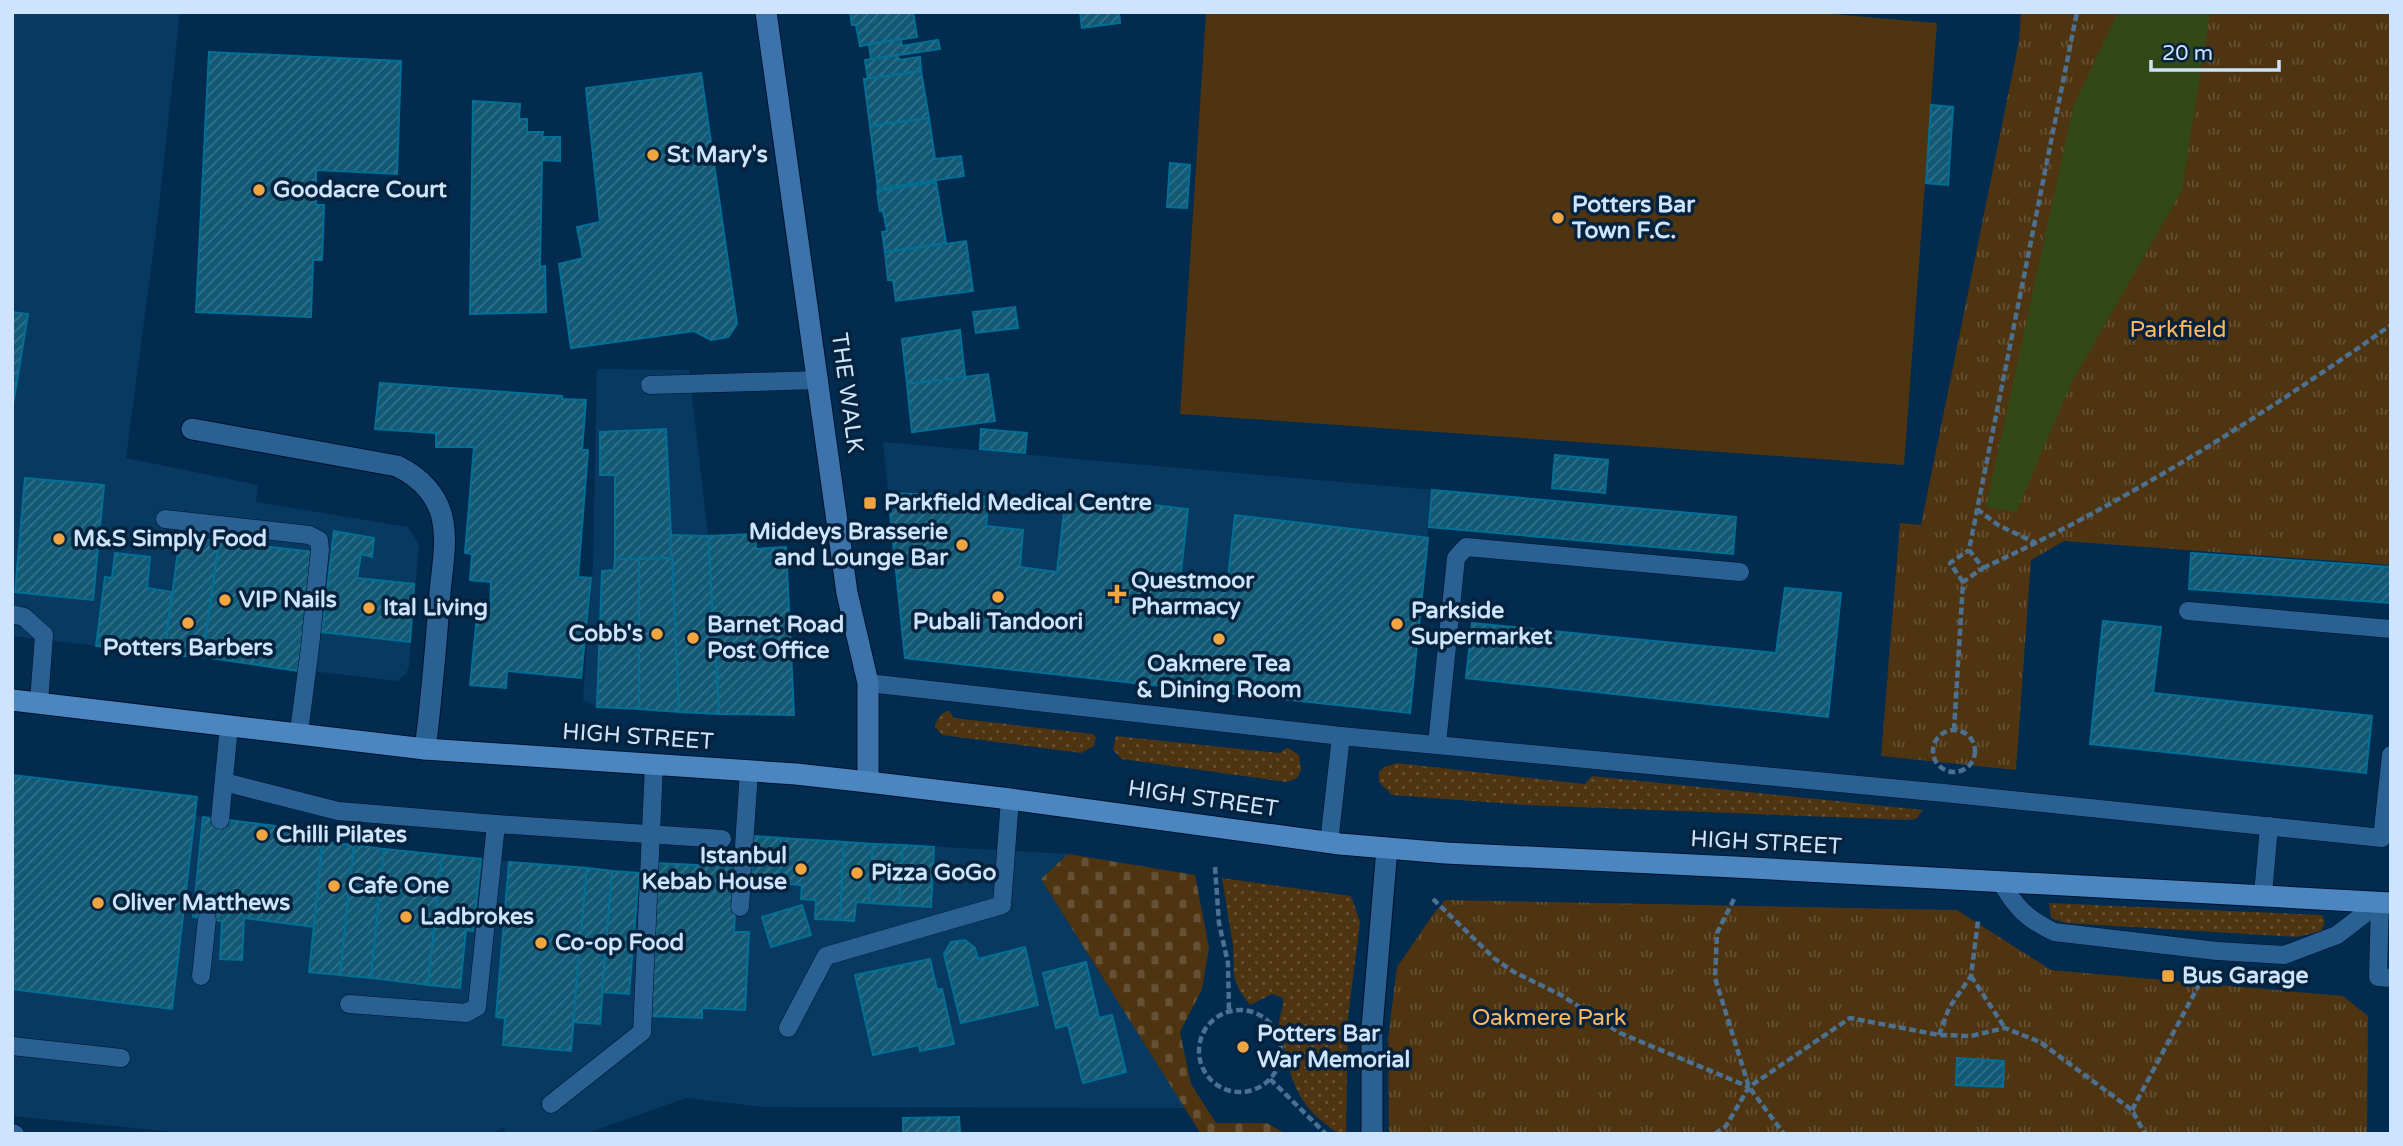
<svg xmlns="http://www.w3.org/2000/svg" width="2403" height="1146" font-family="'Varela Round',sans-serif">
<style>
.built{fill:#083961}
.grass{fill:url(#grass-dots)}
.cemetery{fill:url(#cemetery-stones)}
.park{fill:url(#park-tufts)}
.pitch{fill:#4e3411}
.water{fill:#324917}
.building{fill:url(#building-hatch);stroke:#046f94;stroke-width:2}
.lines{fill:none;stroke-linecap:round;stroke-linejoin:round}
.lane-casing{stroke:#00132c;stroke-width:19}
.street-casing{stroke:#00132c;stroke-width:23}
.secondary-casing{stroke:#00132c;stroke-width:23}
.primary-casing{stroke:#00132c;stroke-width:23}
.path{stroke:#4c708f;stroke-width:4.5;stroke-dasharray:7 3.5;stroke-linecap:butt}
.lane{stroke:#2b6093;stroke-width:18}
.street{stroke:#2b6093;stroke-width:21}
.secondary{stroke:#3c73aa;stroke-width:21}
.primary{stroke:#4c86c1;stroke-width:21}
.poi-dot{fill:#f1a540;stroke:#06223c;stroke-width:2.5}
.labels{text-anchor:middle;dominant-baseline:central;stroke-width:7;stroke-linejoin:round;paint-order:stroke}
.poi-label{font-size:23px;font-weight:bold;fill:#cee4fc;stroke:#06223c;text-anchor:start}
.park-label{font-size:23px;fill:#feb964;stroke:#06223c}
.street-label{font-size:23px;fill:#cee4fc;stroke:#06223c}
</style>
<defs>
<pattern id="grass-dots" width="8" height="8" patternUnits="userSpaceOnUse" patternTransform="scale(1.75)"><rect width="8" height="8" fill="#4e3411"/><path d="M2 2h.1M6 6h.1" fill="none" stroke="#665135" stroke-width="1.8" stroke-linecap="round"/></pattern>
<pattern id="cemetery-stones" width="16" height="16" patternUnits="userSpaceOnUse" patternTransform="scale(1.75)"><rect width="16" height="16" fill="#4e3411"/><path d="M2 7V4a2 2 0 0 1 4 0v3zM10 15v-3a2 2 0 0 1 4 0v3z" fill="#665135"/></pattern>
<pattern id="park-tufts" width="24" height="20" patternUnits="userSpaceOnUse" patternTransform="scale(1.75)"><rect width="24" height="20" fill="#4e3411"/><path d="M3 7l-1-3M5 7V3M7 7l1-3M15 17l-1-3M17 17v-4M19 17l1-3" fill="none" stroke="#665135"/></pattern>
<pattern id="building-hatch" width="6" height="6" patternUnits="userSpaceOnUse" patternTransform="scale(1.75)"><rect width="6" height="6" fill="#115975"/><path d="M-1 1l2-2M0 6l6-6M5 7l2-2" fill="none" stroke="#32718a"/></pattern>
</defs>
<rect width="100%" height="100%" fill="#012c50"/>
<g class="built">
<polygon points="12,12 180,12 158,215 126,458 258,485 256,502 408,527 419,544 409,666 406,674 397,681 12,636"/>
<polygon points="597,369 689,370 708,536 719,714 597,707 583,700 593,563"/>
<polygon points="883,442 1432,490 1410,713 905,658"/>
<polygon points="12,775 197,797 195,816 323,832 323,842 481,859 639,873 655,863 752,868 754,836 1068,854 1041,879 1185,1108 765,1107 686,1098 585,1134 507,1134 503,1127 492,1134 195,1134 12,1116"/>
</g>
<g class="grass">
<path d="M 949,711 L 954,718 L 1093,734 L 1096,737 L 1094,746 L 1081,753 L 942,735 L 935,727 C 937,718 940,713 949,711 Z"/>
<polygon points="1116,736 1280,753 1286,748 1290,749 1299,755 1301,770 1297,778 1287,782 1122,759 1113,750"/>
<polygon points="1397,763 1585,784 1592,776 1923,810 1916,819 1906,820 1526,805 1392,795 1379,782 1379,772 1384,767"/>
<path d="M 1222,878 L 1351,896 L 1360,922 L 1348,1017 L 1346,1134 C 1336,1134 1331,1128 1323,1122 C 1290,1096 1288,1063 1279,1025 C 1279,1015 1284,1009 1283,998 L 1272,994 L 1250,1005 L 1239,990 L 1234,976 L 1233,946 Z"/>
<polygon points="2049,903 2322,915 2325,922 2321,931 2297,937 2066,923 2051,918"/>
</g>
<polygon class="cemetery" points="1068,854 1195,875 1209,948 1202,989 1180,1032 1191,1084 1216,1123 1267,1123 1286,1134 1201,1134 1041,879"/>
<g class="park">
<polygon points="2021,12 2391,12 2391,565 2064,541 2031,560 2016,770 1881,756 1900,523 1921,525 2019,41"/>
<polygon points="1445,900 1957,910 2051,970 2343,996 2368,1016 2367,1134 1389,1134 1388,1040 1397,967 1434,913"/>
</g>
<polygon class="pitch" points="1206,12 1808,12 1937,23 1904,465 1180,414"/>
<polygon class="water" points="2118,12 2210,12 2182,190 2072,382 2016,512 1986,507 2073,107"/>
<g class="building">
<polygon points="850,12 913,12 917,37 860,46 856,25 852,25"/>
<polygon points="1080,12 1119,12 1120,23 1082,28"/>
<polygon points="901,39 902,46 938,40 940,49 871,59 869,44"/>
<polygon points="209,52 401,61 397,174 316,170 316,205 324,205 322,260 313,260 311,317 196,312"/>
<polygon points="898,55 899,60 920,57 921,71 868,79 865,60"/>
<polygon points="921,71 929,118 870,126 864,79"/>
<polygon points="701,73 737,324 728,337 711,340 694,331 571,348 559,264 583,258 577,227 600,222 586,88"/>
<polygon points="473,101 520,104 519,119 527,119 527,132 543,132 542,137 560,137 560,161 542,160 540,267 545,266 546,312 470,314"/>
<polygon points="1931,105 1953,107 1948,185 1926,183"/>
<polygon points="929,118 935,159 961,156 964,176 878,189 870,126"/>
<polygon points="1170,163 1190,165 1187,208 1167,207"/>
<polygon points="936,182 946,243 885,252 882,232 887,231 883,211 880,211 877,191"/>
<polygon points="966,241 973,291 896,301 893,280 888,280 885,252"/>
<polygon points="1015,307 1018,328 976,333 973,312"/>
<polygon points="12,312 28,314 12,411"/>
<polygon points="960,330 965,377 907,384 902,339"/>
<polygon points="988,374 995,421 912,432 907,384"/>
<polygon points="380,383 562,396 562,399 586,400 582,450 588,450 578,577 591,578 581,678 507,671 506,688 470,685 477,616 490,617 491,582 470,580 472,554 465,553 474,447 436,447 436,433 375,429"/>
<polygon points="666,429 672,558 615,559 615,475 600,475 600,432"/>
<polygon points="981,429 1027,433 1025,453 980,449"/>
<polygon points="1555,455 1608,460 1605,493 1552,488"/>
<polygon points="25,478 104,485 93,600 15,592"/>
<polygon points="1432,490 1736,517 1733,554 1429,527"/>
<polygon points="888,493 989,497 986,526 1023,530 1020,567 1057,572 1065,503 1104,507 1105,499 1188,509 1180,581 1227,586 1235,515 1428,538 1410,713 905,658"/>
<polygon points="334,531 374,538 372,557 361,554 357,578 414,584 410,642 322,632"/>
<polygon points="755,534 756,549 786,547 794,715 719,714 708,536"/>
<polygon points="670,535 708,536 719,714 679,712"/>
<polygon points="180,536 219,541 203,657 164,655"/>
<polygon points="219,541 313,552 299,671 203,657"/>
<polygon points="115,553 150,557 147,588 172,592 164,655 96,646 105,577 112,578"/>
<polygon points="2191,553 2391,567 2391,603 2189,589"/>
<polygon points="672,558 679,712 639,709 639,559"/>
<polygon points="615,559 639,559 639,709 597,707 602,571 614,570"/>
<polygon points="1785,588 1841,593 1828,717 1466,678 1472,623 1776,653"/>
<polygon points="2103,621 2161,627 2153,693 2372,716 2366,773 2090,744"/>
<polygon points="12,775 197,797 172,1009 12,989"/>
<polygon points="203,817 323,832 314,927 244,918 242,960 220,959 222,921 193,917"/>
<polygon points="754,836 781,838 778,883 751,881"/>
<polygon points="781,838 844,842 840,920 815,919 816,900 801,899 802,885 778,883"/>
<polygon points="323,842 354,845 340,975 309,972"/>
<polygon points="844,842 873,844 869,903 856,902 854,921 840,920"/>
<polygon points="873,844 903,845 899,905 869,903"/>
<polygon points="354,845 384,849 371,978 340,975"/>
<polygon points="903,845 934,847 931,907 899,905"/>
<polygon points="384,849 442,855 428,985 371,978"/>
<polygon points="442,855 481,859 473,931 466,930 460,988 428,985"/>
<polygon points="509,862 587,868 571,1051 503,1045 505,1018 496,1017"/>
<polygon points="655,863 737,867 734,932 749,932 745,1010 702,1008 702,1018 651,1016"/>
<polygon points="587,868 612,871 600,1024 573,1022"/>
<polygon points="612,871 639,873 629,994 602,992"/>
<polygon points="802,905 811,935 771,947 762,917"/>
<polygon points="965,940 975,948 978,959 1025,947 1038,1005 961,1023 944,954 951,942"/>
<polygon points="930,959 937,990 942,989 954,1044 920,1051 919,1045 873,1055 855,975"/>
<polygon points="1086,962 1099,1018 1112,1015 1126,1072 1083,1083 1068,1025 1056,1028 1043,973"/>
<polygon points="1957,1058 2004,1061 2003,1087 1956,1085"/>
<polygon points="959,1117 960,1134 903,1134 903,1118"/>
</g>
<g class="lines">
<g class="lane-casing">
<g id="lane">
<polyline points="650,385 819,380"/>
<polyline points="165,519 309,535 319,540 320,550 310,647 299,732"/>
<polyline points="2188,611 2391,629"/>
<polyline points="12,614 24,617 44,635 39,702"/>
<polyline points="868,683 1341,736 1944,793 2382,838 2391,755"/>
<polyline points="1437,744 1456,558 1466,547 1740,572"/>
<polyline points="224,782 338,811 496,824 722,839"/>
<polyline points="220,820 229,726"/>
<polyline points="1329,843 1341,736"/>
<path d="M 2001,882 C 2016,908 2027,919 2054,932 L 2217,951 L 2284,955 L 2337,935 L 2380,902"/>
<polyline points="2263,895 2269,826"/>
<polyline points="2380,902 2378,977 2391,978"/>
<polyline points="740,907 749,771"/>
<polyline points="201,976 207,919"/>
<polyline points="349,1004 466,1013 477,1007 496,824"/>
<polyline points="788,1028 826,956 1002,905 1010,799"/>
<polyline points="12,1046 121,1058"/>
<polyline points="551,1104 642,1032 654,765"/>
<polyline points="12,1133 15,1134"/>
</g>
</g>
<g class="street-casing">
<g id="street">
<path d="M 192,429 L 397,466 C 420,477 439,496 443,522 C 447,544 442,570 440,592 C 436,645 432,697 425,749"/>
<polyline points="1372,1134 1372,1028 1387,848"/>
</g>
</g>
<g class="secondary-casing">
<polyline id="secondary" points="766,12 847,593 868,683 868,782"/>
</g>
<g class="primary-casing">
<polyline id="primary" points="12,700 425,749 796,774 868,782 1010,799 1340,844 1446,853 1734,867 2391,903"/>
</g>
<g class="path">
<polyline points="1977,509 1998,525 2036,543"/>
<path d="M 1983,568 C 2127,502 2262,416 2391,325"/>
<polyline points="1963,582 1950,563 1969,550"/>
<circle cx="1954" cy="751" r="21"/>
<polyline points="1954,730 1963,582 1983,568 1969,550 2077,12"/>
<polyline points="1215,867 1219,923 1228,963 1229,1011"/>
<polyline points="1433,899 1495,959 1514,972 1561,995 1620,1033 1749,1087"/>
<polyline points="1734,899 1717,933 1715,978 1749,1087 1784,1134"/>
<polyline points="1971,976 2005,1028"/>
<circle cx="1240" cy="1051" r="41"/>
<polyline points="1939,1035 1949,1008 1971,976 1978,921"/>
<polyline points="1270,1079 1326,1134"/>
<polyline points="2132,1110 2202,979"/>
<polyline points="1715,1134 1726,1126 1749,1087 1850,1018 1939,1035 1971,1036 2005,1028 2040,1042 2132,1110 2145,1134"/>
</g>
<use href="#lane" class="lane"/>
<use href="#street" class="street"/>
<use href="#secondary" class="secondary"/>
<use href="#primary" class="primary"/>
</g>
<g class="poi-dot">
<circle cx="653" cy="155" r="7"/>
<circle cx="259" cy="190" r="7"/>
<circle cx="1558" cy="218" r="7"/>
<rect x="863" y="496" width="14" height="14" rx="3.5"/>
<circle cx="59" cy="539" r="7"/>
<circle cx="962" cy="545" r="7"/>
<path d="M1113.5 583.5h7v7h7v7h-7v7h-7v-7h-7v-7h7z"/>
<circle cx="998" cy="597" r="7"/>
<circle cx="225" cy="600" r="7"/>
<circle cx="369" cy="608" r="7"/>
<circle cx="188" cy="623" r="7"/>
<circle cx="1397" cy="624" r="7"/>
<circle cx="657" cy="634" r="7"/>
<circle cx="693" cy="638" r="7"/>
<circle cx="1219" cy="639" r="7"/>
<circle cx="262" cy="835" r="7"/>
<circle cx="801" cy="869" r="7"/>
<circle cx="857" cy="873" r="7"/>
<circle cx="334" cy="886" r="7"/>
<circle cx="98" cy="903" r="7"/>
<circle cx="406" cy="917" r="7"/>
<circle cx="541" cy="943" r="7"/>
<rect x="2161" y="969" width="14" height="14" rx="3.5"/>
<circle cx="1243" cy="1047" r="7"/>
</g>
<g class="labels">
<g class="poi-label">
<text x="667" y="155">St Mary's</text>
<text x="273" y="190">Goodacre Court</text>
<text x="1572" y="205">Potters Bar<tspan x="1572" dy="26">Town F.C.</tspan></text>
<text x="884" y="503">Parkfield Medical Centre</text>
<text x="948" y="532" text-anchor="end">Middeys Brasserie<tspan x="948" dy="26">and Lounge Bar</tspan></text>
<text x="73" y="539">M&amp;S Simply Food</text>
<text x="1131" y="581">Questmoor<tspan x="1131" dy="26">Pharmacy</tspan></text>
<text x="239" y="600">VIP Nails</text>
<text x="383" y="608">Ital Living</text>
<text x="1411" y="611">Parkside<tspan x="1411" dy="26">Supermarket</tspan></text>
<text x="998" y="622" text-anchor="middle">Pubali Tandoori</text>
<text x="707" y="625">Barnet Road<tspan x="707" dy="26">Post Office</tspan></text>
<text x="643" y="634" text-anchor="end">Cobb's</text>
<text x="188" y="648" text-anchor="middle">Potters Barbers</text>
<text x="1219" y="664" text-anchor="middle">Oakmere Tea<tspan x="1219" dy="26">&amp; Dining Room</tspan></text>
<text x="276" y="835">Chilli Pilates</text>
<text x="787" y="856" text-anchor="end">Istanbul<tspan x="787" dy="26">Kebab House</tspan></text>
<text x="871" y="873">Pizza GoGo</text>
<text x="348" y="886">Cafe One</text>
<text x="112" y="903">Oliver Matthews</text>
<text x="420" y="917">Ladbrokes</text>
<text x="555" y="943">Co-op Food</text>
<text x="2182" y="976">Bus Garage</text>
<text x="1257" y="1034">Potters Bar<tspan x="1257" dy="26">War Memorial</tspan></text>
</g>
<g class="park-label">
<text x="2178" y="330">Parkfield</text>
<text x="1549" y="1018">Oakmere Park</text>
</g>
<g class="street-label">
<text transform="translate(847 393) rotate(82)">THE WALK</text>
<text transform="translate(638 737) rotate(4)">HIGH STREET</text>
<text transform="translate(1203 799) rotate(8)">HIGH STREET</text>
<text transform="translate(1766 843) rotate(3)">HIGH STREET</text>
</g>
</g>
<rect width="2403" height="1146" fill="none" stroke="#cee4fc" stroke-width="28"/>
<path d="M2151 60v10h128v-10" fill="none" stroke="#cee4fc" stroke-width="3.5"/>
<text x="2162" y="60" font-size="21" fill="#cee4fc" stroke="#06223c" stroke-width="5" paint-order="stroke">20 m</text>
</svg>
